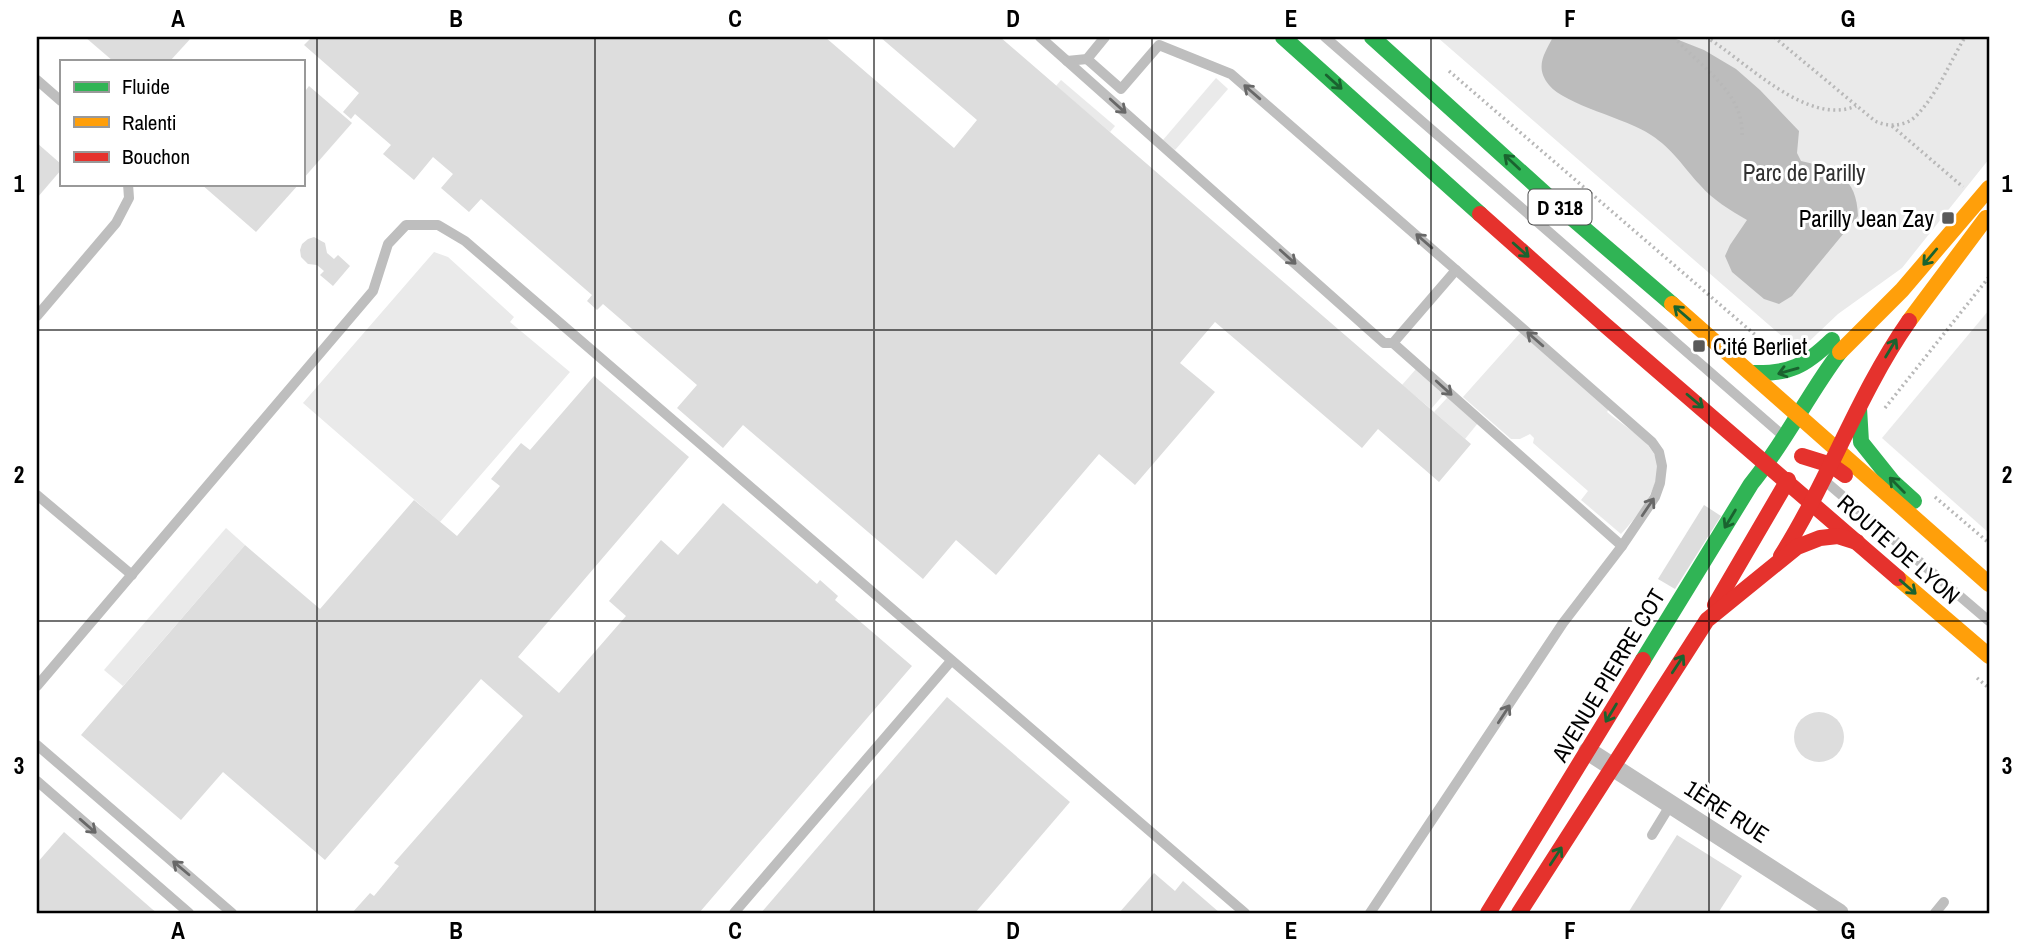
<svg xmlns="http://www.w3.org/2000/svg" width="2026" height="950" font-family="'Archivo Narrow',sans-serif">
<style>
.green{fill:#eaeaea}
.water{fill:#bcbcbc}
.building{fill:#ddd}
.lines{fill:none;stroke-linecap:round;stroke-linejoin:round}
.path{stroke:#b8b8b8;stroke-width:3.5;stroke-dasharray:2 3.5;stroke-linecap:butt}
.lane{stroke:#bebebe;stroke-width:10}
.street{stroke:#bebebe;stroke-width:19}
.fast{stroke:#30b455;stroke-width:16}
.slow{stroke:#ff9f0a;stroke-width:16}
.jam{stroke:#e5322d;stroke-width:16}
.oneway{stroke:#1a632f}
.oneway2{stroke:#686868}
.grid{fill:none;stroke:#000;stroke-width:2;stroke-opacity:0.55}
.poi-dot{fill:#595959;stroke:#fff;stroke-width:2.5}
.labels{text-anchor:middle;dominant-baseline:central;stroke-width:6;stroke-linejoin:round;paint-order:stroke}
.shield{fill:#fff;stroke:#4c4c4c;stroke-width:2}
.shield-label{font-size:21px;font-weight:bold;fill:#000}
.park-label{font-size:23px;fill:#303030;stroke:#fff}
.poi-label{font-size:23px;fill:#000;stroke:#fff;text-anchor:end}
.street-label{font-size:23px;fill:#000;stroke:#fff}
.neatline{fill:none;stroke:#000;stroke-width:2.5}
.grid-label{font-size:23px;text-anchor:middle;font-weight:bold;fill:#000}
</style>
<rect width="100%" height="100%" fill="#fff"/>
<g class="green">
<polygon points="1437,37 1989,37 1989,159 1902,268 1838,314 1799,351"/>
<polygon points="1216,78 1228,89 1175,150 1163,140"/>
<polygon points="1061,80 1115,126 1110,132 1056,86"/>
<polygon points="434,252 448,257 514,317 510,322 570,372 440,522 303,403"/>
<polygon points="1989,310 1989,533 1882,438"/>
<path d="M 1521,332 L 1609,409 L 1607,412 C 1621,424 1643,436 1653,452 C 1670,477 1637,517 1621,534 L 1581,500 L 1588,491 L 1533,443 L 1534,438 L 1530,434 L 1520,439 L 1511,439 L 1463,397 Z"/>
<polygon points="1416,369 1444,394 1431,409 1402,385"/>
<polygon points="1448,397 1478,423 1465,439 1434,412"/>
<polygon points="226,528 245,545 123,686 104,670"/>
</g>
<path class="water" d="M 1553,37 L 1671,37 L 1704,50 L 1736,69 L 1760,90 L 1799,131 L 1797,153 L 1801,161 C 1836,169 1857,177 1858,216 L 1792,296 L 1779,304 L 1764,299 L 1732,272 L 1725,256 L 1730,245 L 1747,220 C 1730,210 1713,200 1700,185 C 1682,166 1674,150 1651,135 C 1626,118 1565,105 1549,85 C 1534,67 1545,53 1553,37 Z"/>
<g class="building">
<polygon points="85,37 192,37 170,61 113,61"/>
<polygon points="312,37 825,37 954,148 977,120 880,37 1000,37 1471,444 1439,482 1378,429 1362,448 1215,322 1180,363 1215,392 1135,485 1099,454 996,575 956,540 923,579 743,425 723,448 677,408 697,385 603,304 597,310 587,301 592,295 481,199 469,212 441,188 453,174 433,157 414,180 383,154 391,145 355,114 351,119 343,112 359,93 304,45"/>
<polygon points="309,86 352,123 303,179 303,94"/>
<polygon points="37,143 61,164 61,170 37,198"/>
<polygon points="201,184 299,184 256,232"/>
<polygon points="314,237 325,243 327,253 334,259 338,255 350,266 333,286 320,275 324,271 317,265 308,264 301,257 300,250 302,244 308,239"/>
<polygon points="594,376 689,457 518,657 559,693 626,616 609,601 661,540 678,555 723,503 817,584 820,580 838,596 835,600 912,666 699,913 352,913 370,893 374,896 399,866 394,863 523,716 481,679 325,860 223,772 181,820 81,735 245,545 320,609 414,500 457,536 500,486 491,479 521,443 530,450"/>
<polygon points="1704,505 1721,516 1675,589 1658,579"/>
<polygon points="947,697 1070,802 975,913 761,913"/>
<circle cx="1819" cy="737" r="25"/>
<polygon points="64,832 152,909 157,913 37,913 37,863"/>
<polygon points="1677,835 1742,876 1718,913 1628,913"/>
<polygon points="1154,873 1175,891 1183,881 1220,913 1119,913"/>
</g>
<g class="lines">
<g class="path">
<path d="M 1674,37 C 1699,66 1744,92 1742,135"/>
<path d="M 1706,37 C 1746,61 1807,127 1856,106"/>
<path d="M 1774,37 L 1875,121 C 1887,127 1905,127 1916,116 C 1937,95 1950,62 1965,37"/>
<polyline points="1449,71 1775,352"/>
<polyline points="1892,126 1963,187"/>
<polyline points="1885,408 1989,277"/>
<polyline points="1935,497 1989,543"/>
<polyline points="1977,678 1989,688"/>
</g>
<g class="lane">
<polyline points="1040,37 1067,61 1087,59 1105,37"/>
<polyline points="1325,37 1781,434"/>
<polyline points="1067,61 1384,343 1393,343 1456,270 1231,74 1159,45 1121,89 1087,59"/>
<polyline points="37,80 61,101"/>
<polyline points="37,316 116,223 129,198 128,184"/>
<polyline points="1393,343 1622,546"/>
<polyline points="1825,481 1989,621"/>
<polyline points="37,495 132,575"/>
<polyline points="37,686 373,291 388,244 406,225 438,225 465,241 1245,913"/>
<polyline points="37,745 232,913"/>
<polyline points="37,781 189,913"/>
<polyline points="1652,835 1671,804"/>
<polyline points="734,913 951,661"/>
<polyline points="1370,913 1563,623 1622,546 1655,497 1660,483 1662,466 1659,452 1652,442 1456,270"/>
<polyline points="1935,913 1944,902"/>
</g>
<polyline class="street" points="1588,751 1839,913"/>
<g class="fast">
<polyline points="1283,37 1480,214"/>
<polyline points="1372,37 1573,219 1672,304"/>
<path d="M 1752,373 C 1790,374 1805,366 1832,340"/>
<polyline points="1859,408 1861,442 1893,482 1914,501"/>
<path d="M 1643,660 L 1751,484 C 1785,443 1808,394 1840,352"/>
</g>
<g class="slow">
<polyline points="1672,304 1989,584"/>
<polyline points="1909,321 1986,218"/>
<polyline points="1840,352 1902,290 1989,188"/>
<polyline points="1898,578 1989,656"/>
</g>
<g class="jam">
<polyline points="1480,214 1605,325 1898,578"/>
<polyline points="1802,456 1831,465 1845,475"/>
<path d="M 1781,556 C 1829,480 1858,394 1909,321"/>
<polyline points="1715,605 1788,480"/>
<polyline points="1488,913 1643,660"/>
<polyline points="1519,913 1707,620 1797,547 1820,538 1838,536 1857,542"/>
</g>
</g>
<defs><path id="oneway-shaft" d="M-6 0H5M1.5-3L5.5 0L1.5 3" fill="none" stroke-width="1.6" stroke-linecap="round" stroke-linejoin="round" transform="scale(1.75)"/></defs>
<g class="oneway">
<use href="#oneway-shaft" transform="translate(1334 82) rotate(42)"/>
<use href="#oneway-shaft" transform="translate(1512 162) rotate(-137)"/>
<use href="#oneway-shaft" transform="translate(1521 250) rotate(42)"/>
<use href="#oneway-shaft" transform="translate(1930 257) rotate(130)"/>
<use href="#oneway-shaft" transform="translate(1682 313) rotate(-139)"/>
<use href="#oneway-shaft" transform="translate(1891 348) rotate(-59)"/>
<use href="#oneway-shaft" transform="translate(1788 371) rotate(164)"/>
<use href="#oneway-shaft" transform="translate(1695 401) rotate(40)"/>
<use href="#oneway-shaft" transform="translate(1897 485) rotate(-135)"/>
<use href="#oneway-shaft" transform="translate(1730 519) rotate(121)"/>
<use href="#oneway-shaft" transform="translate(1908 587) rotate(41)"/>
<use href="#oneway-shaft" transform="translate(1678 664) rotate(-57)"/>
<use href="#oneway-shaft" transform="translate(1611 713) rotate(121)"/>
<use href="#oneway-shaft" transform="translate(1556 856) rotate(-57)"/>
</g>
<g class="oneway2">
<use href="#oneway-shaft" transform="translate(1252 92) rotate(-139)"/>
<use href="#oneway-shaft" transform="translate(1118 106) rotate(42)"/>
<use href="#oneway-shaft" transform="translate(1424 241) rotate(-139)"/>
<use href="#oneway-shaft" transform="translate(1288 257) rotate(42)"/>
<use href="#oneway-shaft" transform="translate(1535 339) rotate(-139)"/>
<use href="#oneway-shaft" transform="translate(1444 388) rotate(42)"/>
<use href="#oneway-shaft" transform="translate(1648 507) rotate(-56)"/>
<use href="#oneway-shaft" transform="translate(1504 714) rotate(-57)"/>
<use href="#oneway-shaft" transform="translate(88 826) rotate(41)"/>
<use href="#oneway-shaft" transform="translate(181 868) rotate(-140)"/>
</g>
<path class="grid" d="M 317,37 L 317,913M 595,37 L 595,913M 874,37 L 874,913M 1152,37 L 1152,913M 1431,37 L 1431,913M 1709,37 L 1709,913M 37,330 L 1989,330M 37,621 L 1989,621"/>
<g class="poi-dot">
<rect x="1941" y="211" width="14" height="14" rx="3.5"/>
<rect x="1692" y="339" width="14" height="14" rx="3.5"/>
</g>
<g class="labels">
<rect class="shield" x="1528.5" y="189.5" width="63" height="35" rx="5"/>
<g class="shield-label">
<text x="1560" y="207">D 318</text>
</g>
<g class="park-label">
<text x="1804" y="172">Parc de Parilly</text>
</g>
<g class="poi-label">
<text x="1934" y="218">Parilly Jean Zay</text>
<text x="1713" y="346" text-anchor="start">Cité Berliet</text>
</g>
<g class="street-label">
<text transform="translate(1899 549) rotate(41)">ROUTE DE LYON</text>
<text transform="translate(1608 675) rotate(-59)">AVENUE PIERRE COT</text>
<text transform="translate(1727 811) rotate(33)">1ÈRE RUE</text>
</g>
</g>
<rect width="2026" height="950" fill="none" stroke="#ffffff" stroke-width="77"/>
<rect x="60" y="60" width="245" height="126" fill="#ffffff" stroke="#999999" stroke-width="2"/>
<rect x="74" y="82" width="35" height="10" fill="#30b455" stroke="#999999" stroke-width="2"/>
<text x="122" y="94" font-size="21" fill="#000000">Fluide</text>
<rect x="74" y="117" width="35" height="10" fill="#ff9f0a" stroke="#999999" stroke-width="2"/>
<text x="122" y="130" font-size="21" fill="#000000">Ralenti</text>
<rect x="74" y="152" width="35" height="10" fill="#e5322d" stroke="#999999" stroke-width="2"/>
<text x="122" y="164" font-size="21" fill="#000000">Bouchon</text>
<rect x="38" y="38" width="1950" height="874" class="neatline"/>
<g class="grid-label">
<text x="178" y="27">A</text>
<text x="456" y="27">B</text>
<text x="735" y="27">C</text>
<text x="1013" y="27">D</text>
<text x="1291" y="27">E</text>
<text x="1570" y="27">F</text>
<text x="1848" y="27">G</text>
<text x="19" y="192">1</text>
<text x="2007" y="192">1</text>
<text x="19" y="483">2</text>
<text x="2007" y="483">2</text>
<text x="19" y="774">3</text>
<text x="2007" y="774">3</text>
<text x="178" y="939">A</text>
<text x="456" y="939">B</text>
<text x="735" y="939">C</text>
<text x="1013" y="939">D</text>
<text x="1291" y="939">E</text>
<text x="1570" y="939">F</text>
<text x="1848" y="939">G</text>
</g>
</svg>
